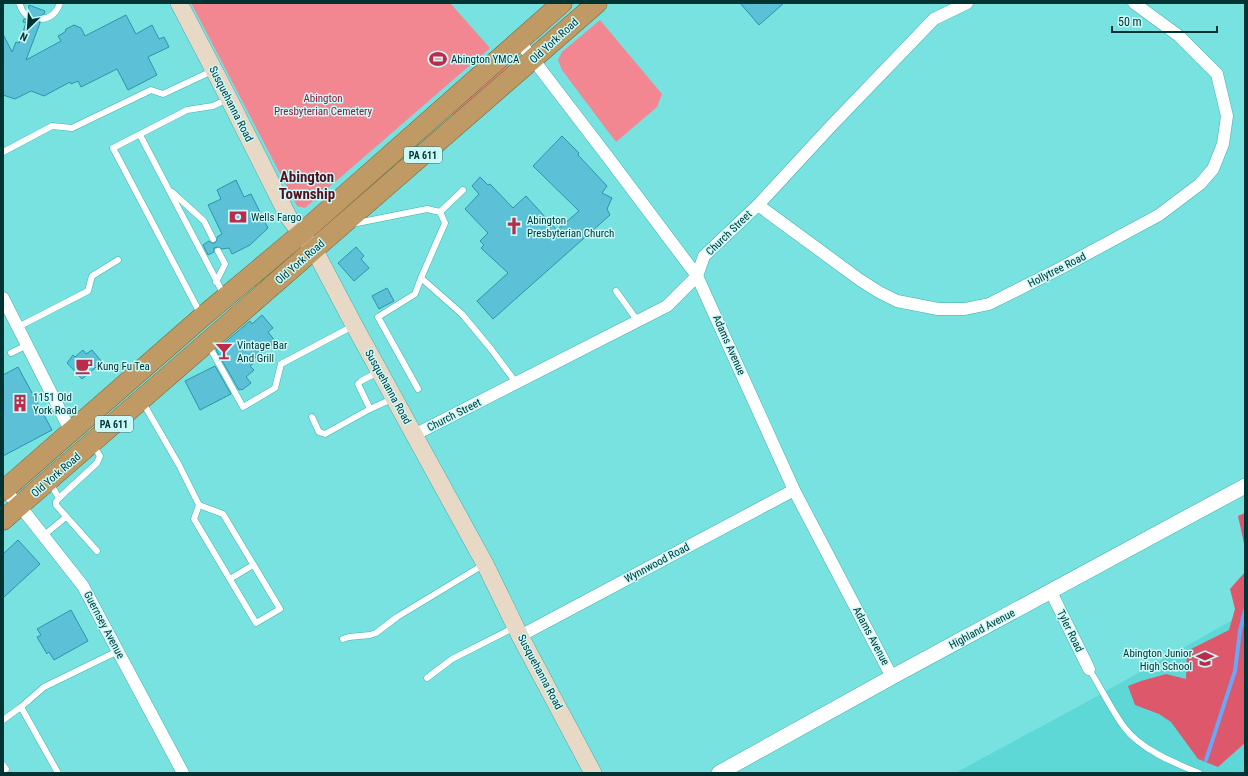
<svg xmlns="http://www.w3.org/2000/svg" width="1248" height="776" font-family="'Roboto Condensed',sans-serif">
<style>
.built{fill:#5ed8d7}
.green{fill:#f28792}
.forest{fill:#de586c}
.lines{fill:none;stroke-linecap:round;stroke-linejoin:round}
.stream{stroke:#67a8f8;stroke-width:4}
.building{fill:#5cc1d7;stroke:#2895ab}
.service-casing{stroke:#42b0af;stroke-width:7}
.minor-casing{stroke:#42b0af;stroke-width:13}
.tertiary-casing{stroke:#42b0af;stroke-width:16}
.secondary-casing{stroke:#42b0af;stroke-width:18}
.trunk-casing{stroke:#73663a;stroke-width:21}
.service{stroke:#fff;stroke-width:6}
.minor{stroke:#fff;stroke-width:12}
.tertiary{stroke:#fff;stroke-width:15}
.secondary{stroke:#e7d9c5;stroke-width:17}
.trunk{stroke:#c09a64;stroke-width:20}
.labels{text-anchor:middle;dominant-baseline:central;stroke-width:3;stroke-linejoin:round;paint-order:stroke}
.shield{fill:#c9f9f8;stroke:#3d6e6e;stroke-width:1}
.shield-label{font-size:10px;font-weight:bold;fill:#013333}
.street-label{font-size:11px;fill:#013333;stroke:#c9f9f8}
.poi-label{font-size:11px;fill:#013333;stroke:#c9f9f8;text-anchor:start}
.park-label{font-size:11px;fill:#961937;stroke:#c9f9f8}
.district-label{font-size:15px;font-weight:bold;fill:#55101e;stroke:#c9f9f8}
</style>
<rect width="100%" height="100%" fill="#78e2e0"/>
<polygon class="built" points="1245,613 1245,773 955,773 1083,704"/>
<g class="green">
<polygon points="191,3 450,3 490,48 305,208 297,206"/>
<polygon points="600,20 662,94 657,107 616,142 562,70 558,60 562,52"/>
<polygon points="506,64 508,67 453,115 451,113"/>
</g>
<g class="forest">
<polygon points="1245,513 1245,548 1238,516"/>
<polygon points="1245,572 1245,743 1218,767 1198,759 1171,722 1159,714 1135,705 1128,686 1141,681 1166,674 1186,679 1187,651 1229,630 1235,609 1230,589"/>
</g>
<g class="lines">
<polyline class="stream" points="1206,760 1235,671 1240,631 1245,610"/>
</g>
<g class="building">
<polygon points="740,3 784,3 759,25"/>
<polygon points="29,5 45,11 44,14 38,17 38,20 40,23 26,60 61,41 58,36 65,32 66,29 74,25 81,28 85,36 126,15 136,34 152,25 159,39 164,37 169,47 148,57 157,75 128,90 117,69 81,87 78,81 71,84 70,82 44,96 31,91 15,99 3,95 3,34 12,52 16,42 19,43 26,23 23,22 24,19 28,19 30,16 28,10"/>
<polygon points="562,136 579,153 578,155 607,186 602,193 612,198 607,209 610,215 493,319 477,301 508,273 481,248 484,245 480,241 488,233 465,209 479,194 472,186 480,177 488,185 490,184 513,208 526,196 557,230 579,211 533,166"/>
<polygon points="236,180 244,197 251,194 268,228 250,245 232,254 229,248 222,249 218,247 214,248 214,252 208,255 203,245 209,241 212,243 215,243 217,240 217,237 222,234 208,205 221,199 217,190"/>
<polygon points="356,247 364,256 361,259 369,268 354,281 338,263"/>
<polygon points="387,288 394,301 379,309 372,296"/>
<polygon points="262,315 273,328 268,332 276,342 252,360 254,363 250,366 254,370 246,377 251,383 242,390 241,389 239,390 216,350 250,321 252,324"/>
<polygon points="83,350 86,354 92,350 102,362 82,379 67,363 73,355 75,357"/>
<polygon points="215,366 231,394 200,410 185,381"/>
<polygon points="18,367 52,430 3,456 3,375"/>
<polygon points="18,540 40,564 3,598 3,554"/>
<polygon points="71,610 88,641 54,660 49,652 47,654 37,637 41,635 37,629"/>
</g>
<g class="lines">
<g class="service-casing">
<g id="service">
<polyline points="19,3 22,10 26,15"/>
<path d="M 42,19 C 51,18 57,12 60,3"/>
<polyline points="140,135 224,295"/>
<polyline points="3,152 52,126 72,128 151,90 163,94 212,71"/>
<polyline points="172,192 204,221 213,239"/>
<polyline points="440,212 463,190"/>
<polyline points="352,224 427,209 440,212 445,223 421,278 462,314 491,349 517,384"/>
<polyline points="216,282 225,264 218,251"/>
<polyline points="616,291 637,320"/>
<polyline points="201,315 113,148 187,110 213,106 228,99"/>
<polyline points="18,327 88,291 92,276 118,260"/>
<polyline points="209,346 243,407 275,388 281,364 353,326"/>
<polyline points="11,353 27,345"/>
<polyline points="418,389 378,317 415,294 421,278"/>
<polyline points="142,401 179,465 199,505 223,514 280,609 256,623 194,519 199,505"/>
<polyline points="370,409 358,384 361,381 378,372"/>
<polyline points="312,417 319,432 325,434 370,409 392,399"/>
<polyline points="50,483 59,498 56,502 56,505 97,551"/>
<polyline points="59,498 97,463 100,456 93,445"/>
<polyline points="43,536 66,517"/>
<polyline points="230,579 253,565"/>
<polyline points="343,639 349,637 370,635 376,633 397,617 483,565"/>
<path d="M 1089,669 C 1101,688 1111,709 1124,727 C 1140,749 1174,763 1199,773"/>
<polyline points="427,678 452,659 515,627"/>
<polyline points="21,707 44,687 118,651"/>
<polyline points="3,720 21,707 58,773"/>
<polyline points="3,765 6,769 3,771"/>
</g>
</g>
<g class="minor-casing">
<g id="minor">
<polyline points="519,41 607,156 697,276 794,490 892,677"/>
<polyline points="758,205 860,280 879,292 897,301 938,309 965,309 989,304 1059,269 1159,215 1200,184 1213,169 1223,144 1227,116 1217,74 1179,36 1134,3"/>
<polyline points="3,298 71,432"/>
<polyline points="414,435 667,306 697,276 704,256 758,205 831,126 934,19 967,3"/>
<polyline points="4,490 20,506 83,586 183,773"/>
<polyline points="1051,592 1089,669"/>
<polyline points="520,636 794,490"/>
</g>
</g>
<g class="tertiary-casing">
<polyline id="tertiary" points="719,773 892,677 1245,486"/>
</g>
<g class="secondary-casing">
<polyline id="secondary" points="179,3 229,99 289,218 314,249 354,325 485,564 520,636 593,773"/>
</g>
<g class="trunk-casing">
<g id="trunk">
<polyline points="3,491 202,317 302,233 562,3"/>
<polyline points="3,520 597,3"/>
</g>
</g>
<use href="#service" class="service"/>
<use href="#minor" class="minor"/>
<use href="#tertiary" class="tertiary"/>
<use href="#secondary" class="secondary"/>
<use href="#trunk" class="trunk"/>
</g>
<defs>
<g id="stadium-bare" transform="scale(1.38)"><path d="M0-5a6.5 5 0 1 0 0 10a6.5 5 0 1 0 0-10ZM-3.5-1.8h7v3.6h-7Z" fill="#bc2b4a" stroke="#c9f9f8" stroke-width="2.5" paint-order="stroke"/></g>
<g id="bank-bare" transform="scale(1.38)"><path d="M-6-4H6V4H-6ZM0-2.3a2.3 2.3 0 1 0 0 4.6a2.3 2.3 0 1 0 0-4.6Z" fill="#bc2b4a" stroke="#c9f9f8" stroke-width="2.5" paint-order="stroke"/></g>
<g id="church-bare" transform="scale(1.38)"><path d="M-1.2-6h2.4v3.5h3.3v2.4h-3.3V6h-2.4V-.1h-3.3v-2.4h3.3Z" fill="#bc2b4a" stroke="#c9f9f8" stroke-width="2.5" paint-order="stroke"/></g>
<g id="bar-bare" transform="scale(1.38)"><path d="M-6-5H6L.8 .8V4.5H3.5V6h-7V4.5H-.8V.8Z" fill="#bc2b4a" stroke="#c9f9f8" stroke-width="2.5" paint-order="stroke"/></g>
<g id="cafe-bare" transform="scale(1.38)"><path d="M-5.5-4.5H6V0H3Q3 3.5 0 3.5H-2.5Q-5.5 3.5-5.5 0ZM3-3.2v2h1.7v-2ZM-6 4.5H4V6H-6Z" fill="#bc2b4a" stroke="#c9f9f8" stroke-width="2.5" paint-order="stroke"/></g>
<g id="building-bare" transform="scale(1.38)"><path d="M-4-6H4V6H1V3H-1V6H-4ZM-2.5-4.3h1.7v1.8h-1.7ZM.8-4.3h1.7v1.8H.8ZM-2.5-1h1.7V.8h-1.7ZM.8-1h1.7V.8H.8Z" fill="#bc2b4a" stroke="#c9f9f8" stroke-width="2.5" paint-order="stroke"/></g>
<g id="school-bare" transform="scale(1.38)"><path d="M0-5L7-2L0 1L-7-2ZM-4 1L0 2.5L4 1V4Q0 6-4 4Z" fill="#bc2b4a" stroke="#c9f9f8" stroke-width="2.5" paint-order="stroke"/></g>
</defs>
<g fill-rule="evenodd">
<use href="#stadium-bare" x="438" y="59"/>
<use href="#bank-bare" x="238" y="217"/>
<use href="#church-bare" x="514" y="226"/>
<use href="#bar-bare" x="224" y="351"/>
<use href="#cafe-bare" x="84" y="366"/>
<use href="#building-bare" x="20" y="403"/>
<use href="#school-bare" x="1205" y="659"/>
</g>
<g class="labels">
<g class="shield">
<rect x="404" y="147" width="38" height="16" rx="3"/>
<rect x="95" y="416" width="38" height="16" rx="3"/>
</g>
<g class="shield-label">
<text x="423" y="155">PA 611</text>
<text x="114" y="424">PA 611</text>
</g>
<g class="street-label">
<text transform="translate(554 41) rotate(-42)">Old York Road</text>
<text transform="translate(231 104) rotate(63)">Susquehanna Road</text>
<text transform="translate(729 233) rotate(-44)">Church Street</text>
<text transform="translate(300 262) rotate(-41)">Old York Road</text>
<text transform="translate(1057 270) rotate(-27)">Hollytree Road</text>
<text transform="translate(729 345) rotate(66)">Adams Avenue</text>
<text transform="translate(388 387) rotate(61)">Susquehanna Road</text>
<text transform="translate(454 415) rotate(-27)">Church Street</text>
<text transform="translate(56 475) rotate(-41)">Old York Road</text>
<text transform="translate(657 563) rotate(-28)">Wynnwood Road</text>
<text transform="translate(104 625) rotate(62)">Guernsey Avenue</text>
<text transform="translate(982 629) rotate(-28)">Highland Avenue</text>
<text transform="translate(1070 631) rotate(64)">Tyler Road</text>
<text transform="translate(871 636) rotate(62)">Adams Avenue</text>
<text transform="translate(540 672) rotate(62)">Susquehanna Road</text>
</g>
<g class="poi-label">
<text x="451" y="59">Abington YMCA</text>
<text x="251" y="217">Wells Fargo</text>
<text x="527" y="220">Abington<tspan x="527" dy="13">Presbyterian Church</tspan></text>
<text x="237" y="345">Vintage Bar<tspan x="237" dy="13">And Grill</tspan></text>
<text x="97" y="366">Kung Fu Tea</text>
<text x="33" y="397">1151 Old<tspan x="33" dy="13">York Road</tspan></text>
<text x="1192" y="653" text-anchor="end">Abington Junior<tspan x="1192" dy="13">High School</tspan></text>
</g>
<g class="park-label">
<text x="323" y="98">Abington<tspan x="323" dy="13">Presbyterian Cemetery</tspan></text>
</g>
<g class="district-label">
<text x="307" y="177">Abington<tspan x="307" dy="17">Township</tspan></text>
</g>
</g>
<rect width="1248" height="776" fill="none" stroke="#013333" stroke-width="8"/>
<g transform="translate(28 28) rotate(205)" stroke="#c9f9f8" stroke-width="3" paint-order="stroke">
<path d="M0-3L7 15L0 10L-7 15Z" fill="#013333"/>
<text y="-6" font-size="11" font-weight="bold" text-anchor="middle" fill="#013333">N</text>
</g>
<path d="M1112 26v6h105v-6" fill="none" stroke="#013333" stroke-width="2"/>
<text x="1118" y="26" font-size="12" fill="#013333" stroke="#c9f9f8" stroke-width="3" paint-order="stroke">50 m</text>
</svg>
